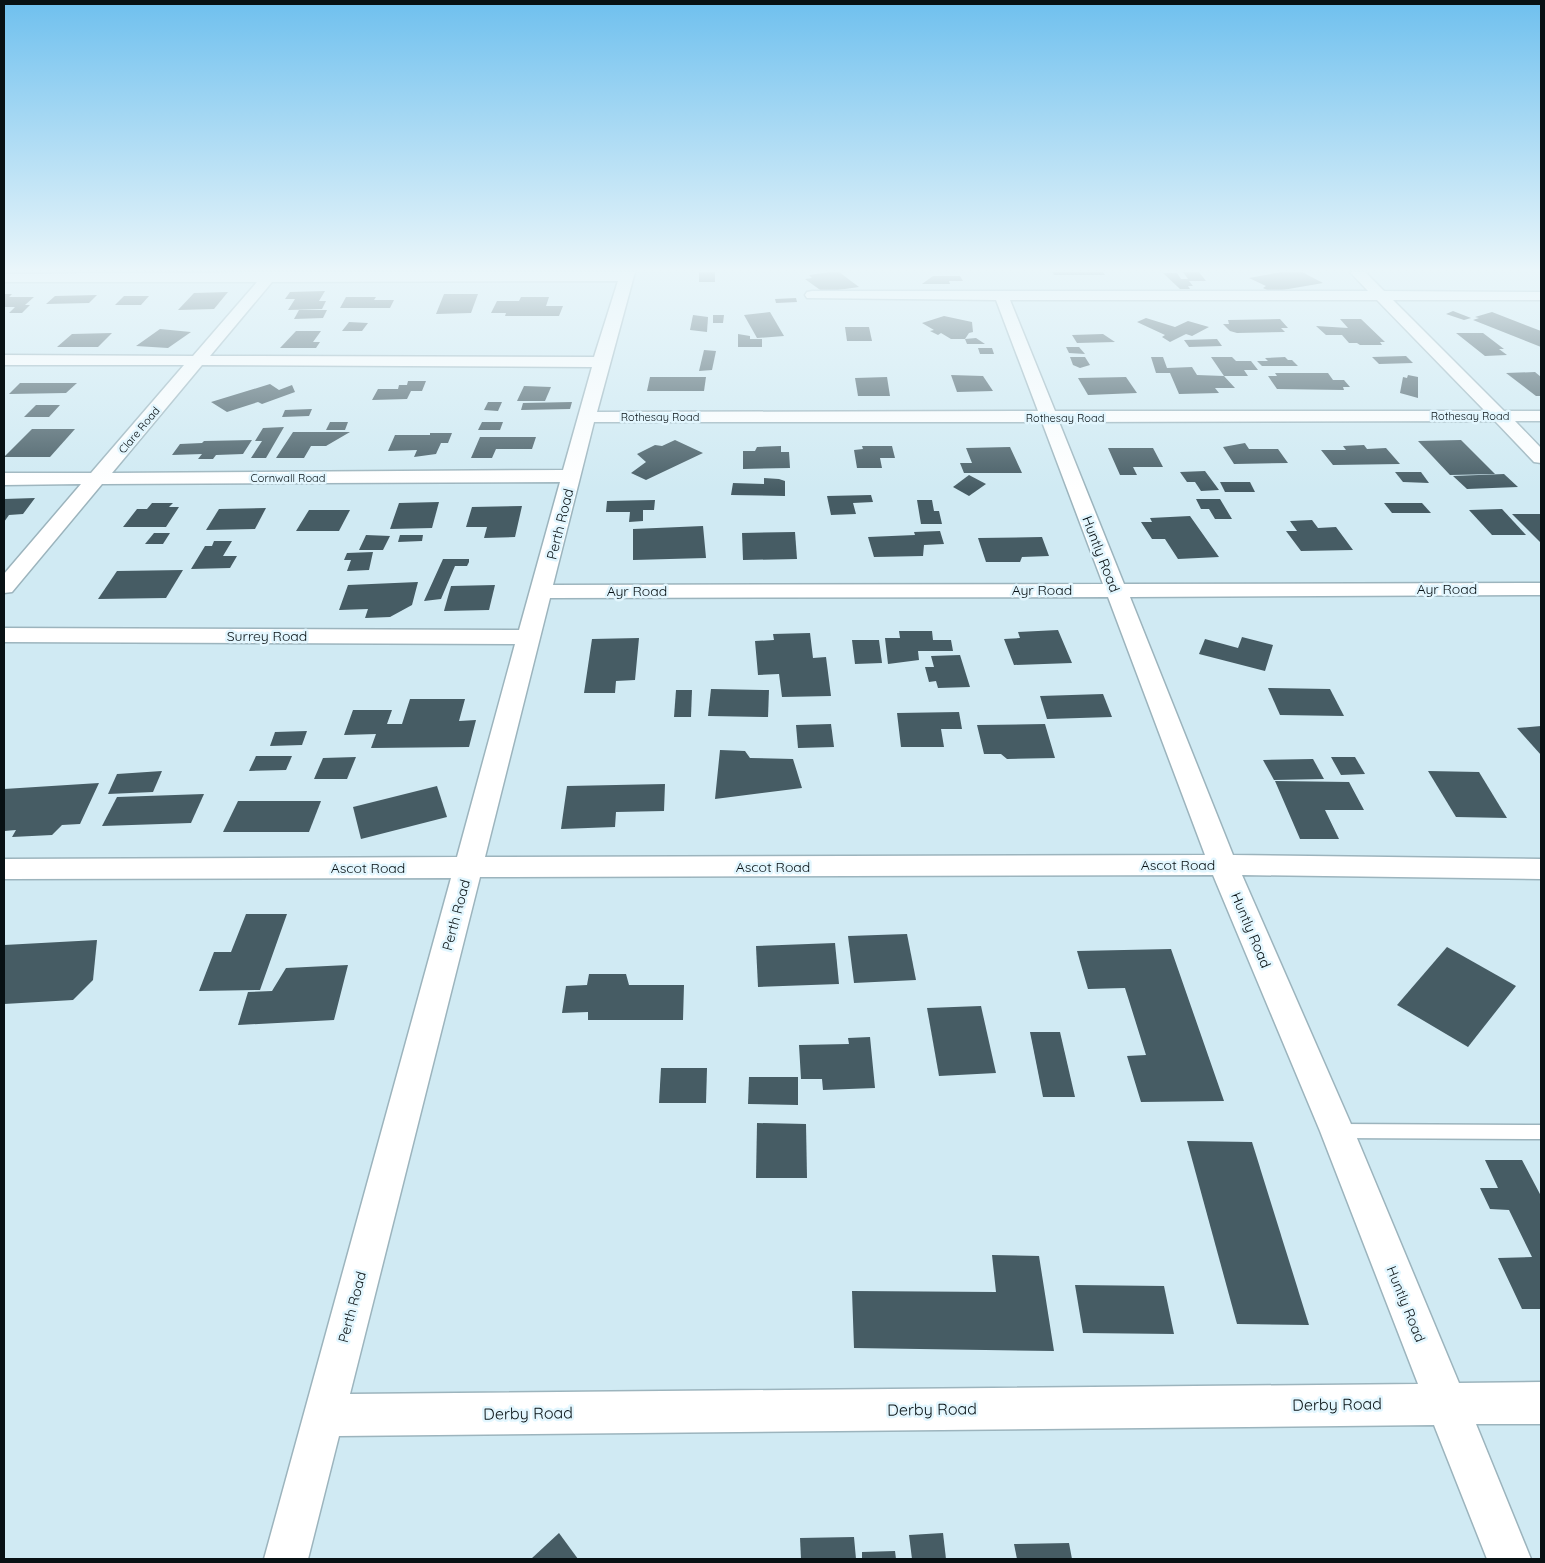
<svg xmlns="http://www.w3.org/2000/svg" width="1545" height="1563" font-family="Quicksand,sans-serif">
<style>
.building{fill:#465c64}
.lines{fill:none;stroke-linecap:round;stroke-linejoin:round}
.service-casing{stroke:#9cb4bd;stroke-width:3}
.minor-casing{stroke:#9cb4bd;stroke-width:3}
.service{fill:#fff;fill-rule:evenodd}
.minor{fill:#fff;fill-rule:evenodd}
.labels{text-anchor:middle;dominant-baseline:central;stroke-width:5;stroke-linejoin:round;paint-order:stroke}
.far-street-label{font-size:11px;fill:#081114;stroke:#e2f6fe}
.street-label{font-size:14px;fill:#081114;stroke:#e2f6fe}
.near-street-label{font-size:16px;fill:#081114;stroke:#e2f6fe}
</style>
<rect width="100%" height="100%" fill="#d0eaf3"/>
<g class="building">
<rect x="699" y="272" width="16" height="10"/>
<polygon points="831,272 839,272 859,287 823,292 805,279 812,278 809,275"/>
<polygon points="1052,272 1103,272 1105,275 1054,275"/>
<polygon points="1183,272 1199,272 1206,281 1189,281 1193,286 1188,286 1190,289 1180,289 1163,273 1177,273 1181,279 1188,279"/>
<polygon points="1281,272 1302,272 1323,283 1271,292 1263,288 1266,286 1249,278"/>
<polygon points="933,276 960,276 963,281 949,281 950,284 922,284"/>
<polygon points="325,291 319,301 326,301 322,309 288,310 295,299 285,299 290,292"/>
<polygon points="228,292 214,309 178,310 194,293"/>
<polygon points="4,294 12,294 9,297 34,297 25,305 30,305 22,313 9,313 15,307 4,307"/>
<polygon points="444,294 478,294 471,313 436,314"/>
<polygon points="97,295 89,303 46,304 55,296"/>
<polygon points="124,296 149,296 141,305 115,305"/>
<polygon points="346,297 376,297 374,300 394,300 390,308 340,308"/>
<polygon points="521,297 549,297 546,306 563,306 559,316 505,316 506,313 491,313 497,301 519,301"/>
<polygon points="796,298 797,302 776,303 775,299"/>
<polygon points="299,310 327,310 323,318 294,319"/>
<polygon points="1453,311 1471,318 1464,320 1446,314"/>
<polygon points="770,312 784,336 757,338 744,315"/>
<polygon points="1492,312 1541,331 1541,347 1473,320 1479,318 1475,317"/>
<polygon points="693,315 708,317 707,332 690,330"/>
<polygon points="713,315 724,315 723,323 713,323"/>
<polygon points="944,316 972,322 973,332 969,333 965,339 951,339 941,333 938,335 930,331 934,330 922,323"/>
<polygon points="1146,318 1175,327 1188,321 1209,327 1192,336 1186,334 1170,342 1162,337 1165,335 1137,322"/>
<polygon points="1280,319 1288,328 1281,328 1285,332 1237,333 1230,331 1223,324 1229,324 1228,320"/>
<polygon points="1340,319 1361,319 1385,342 1380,342 1382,345 1360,345 1357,343 1349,343 1342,335 1326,335 1316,326 1348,328"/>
<polygon points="349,322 368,323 362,331 342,331"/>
<polygon points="845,327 869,327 872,341 847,341"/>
<polygon points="160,329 191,332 168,348 136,346"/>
<polygon points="296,331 321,331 313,342 320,342 316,348 280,348"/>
<polygon points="112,333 98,347 57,347 72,334"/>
<polygon points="1456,333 1483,333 1504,349 1499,349 1507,355 1485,356"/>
<polygon points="738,334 750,336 750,339 762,339 762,347 738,347"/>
<polygon points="1103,334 1115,342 1077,343 1072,335"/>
<polygon points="976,338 985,344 967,344 965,339"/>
<polygon points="1217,339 1222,346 1189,347 1184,340"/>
<polygon points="1066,347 1079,347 1085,354 1069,353"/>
<polygon points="978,348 992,348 994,354 980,354"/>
<polygon points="704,350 716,351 712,370 699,371"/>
<polygon points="1406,356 1413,363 1379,364 1372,357"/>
<polygon points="1070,357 1085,357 1090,365 1080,368 1073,365"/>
<polygon points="1151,357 1163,357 1167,368 1192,367 1197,375 1224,376 1235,388 1215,388 1219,393 1179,394 1170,373 1156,373"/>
<polygon points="1211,357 1232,357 1236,361 1251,361 1258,370 1244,370 1248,376 1224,376"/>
<polygon points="1285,357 1288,360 1292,360 1298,366 1262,366 1257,361 1268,361 1265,358"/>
<polygon points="1535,372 1541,377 1541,396 1536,396 1506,373"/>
<polygon points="1275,373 1328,373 1333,380 1344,380 1350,387 1343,387 1344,390 1277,389 1268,376 1277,376"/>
<polygon points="951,375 983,376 993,391 957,392"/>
<polygon points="1408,375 1418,377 1418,398 1400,393 1403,377 1407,378"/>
<polygon points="650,377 706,377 704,391 647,391"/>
<polygon points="887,377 890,396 858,396 855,378"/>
<polygon points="1126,377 1137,393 1088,395 1078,378"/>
<polygon points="408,381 426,381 422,391 411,391 407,399 372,400 378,389 398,389 399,385 407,385"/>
<polygon points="20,383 77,383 66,393 9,394"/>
<polygon points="270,384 279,390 292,385 295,392 262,404 258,402 227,412 211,402"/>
<polygon points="524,386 551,387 545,401 517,401"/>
<polygon points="488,402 502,402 498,411 484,410"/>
<polygon points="572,402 570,409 521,410 523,403"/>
<polygon points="36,405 60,405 49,417 24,417"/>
<polygon points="312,409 309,416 282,417 285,410"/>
<polygon points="330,422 348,422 345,430 326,430"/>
<polygon points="482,422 503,422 500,430 478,430"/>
<polygon points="284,427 266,458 251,458 262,441 255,441 263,428"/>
<polygon points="32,429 75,429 50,457 4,457"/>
<polygon points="293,432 350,432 326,446 311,446 304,458 276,458"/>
<polygon points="430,433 452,433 448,443 441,443 436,454 414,457 417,450 388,451 395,435 430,435"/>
<polygon points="480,437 536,437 532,449 496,449 492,458 471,458"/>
<polygon points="252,440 243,454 216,455 213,459 198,459 202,454 172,455 180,444 202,443 204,441"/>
<polygon points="675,440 703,453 646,480 631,473 646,462 637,454 655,445 662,446"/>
<polygon points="1461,440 1495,474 1450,475 1418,441"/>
<polygon points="1245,443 1249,449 1278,449 1288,463 1234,464 1223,447"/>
<polygon points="1364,445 1367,449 1386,448 1400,464 1333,465 1321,450 1346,450 1343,446"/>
<polygon points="781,446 781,452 789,452 790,468 743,469 743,451 755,451 757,447"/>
<polygon points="862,446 892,446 895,458 880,458 882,468 857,468 854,450 863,449"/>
<polygon points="1010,447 1022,473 964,473 960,463 972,463 966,448"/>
<polygon points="1108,448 1153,448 1163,467 1133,467 1137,475 1120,475"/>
<polygon points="1205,471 1219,490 1201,491 1195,482 1187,482 1180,472"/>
<polygon points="1395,472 1421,472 1429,483 1403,482"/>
<polygon points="1504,474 1518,487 1467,489 1453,476"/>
<polygon points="969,475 986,484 969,496 953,487"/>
<polygon points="764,478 779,479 785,481 785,496 731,495 733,483 764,484"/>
<polygon points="1220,482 1250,482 1255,492 1225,492"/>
<polygon points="871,495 873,502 853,503 856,514 831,515 827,496"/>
<polygon points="35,498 23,514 9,515 4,522 4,499"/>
<polygon points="1196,499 1220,499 1232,519 1215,519 1209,509 1201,509"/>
<polygon points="655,500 654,510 643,510 643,521 629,522 630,512 606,512 607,501"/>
<polygon points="917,500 932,500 934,511 939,511 942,524 921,524"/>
<polygon points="439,502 432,528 390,529 399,503"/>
<polygon points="152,503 173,503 169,507 179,507 166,527 123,527 137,509 147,509"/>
<polygon points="1384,503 1422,503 1431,513 1392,513"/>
<polygon points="522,506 515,537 484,538 487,527 466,527 472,507"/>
<polygon points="266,508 255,529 206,530 219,509"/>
<polygon points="1502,509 1526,535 1492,535 1469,510"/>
<polygon points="309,510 350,510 339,531 296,531"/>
<polygon points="1512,514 1541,514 1541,543"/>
<polygon points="1190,516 1219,557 1178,559 1165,539 1152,539 1141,522 1152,522 1150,518"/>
<polygon points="1312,520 1318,528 1336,527 1353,550 1301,551 1286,531 1297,531 1290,521"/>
<polygon points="703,526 706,558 633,560 633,529"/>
<polygon points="940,531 944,544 924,545 923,556 874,557 868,537 915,535 914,532"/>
<polygon points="795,532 797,559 743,560 742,533"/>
<polygon points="154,533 170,533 163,544 145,544"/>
<polygon points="366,535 390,536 383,550 359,550"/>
<polygon points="400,535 423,535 422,541 398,542"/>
<polygon points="1042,537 1049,556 1022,557 1020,562 986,562 978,538"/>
<polygon points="214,541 232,541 223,556 237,556 230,568 191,569 205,546 212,546"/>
<polygon points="373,552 369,570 347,571 351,560 344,560 347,553"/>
<polygon points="443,559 469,559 469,562 467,566 455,566 441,599 424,601"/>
<polygon points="183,570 166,598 98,599 117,571"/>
<polygon points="418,582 412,605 390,617 365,618 368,609 339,610 348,585"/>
<polygon points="495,585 489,610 444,611 451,586"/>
<polygon points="1058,630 1072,663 1014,665 1004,639 1020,638 1018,632"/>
<polygon points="899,631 932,631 933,640 951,640 953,651 918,651 919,660 888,664 885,638 900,638"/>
<polygon points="810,633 813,658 826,657 831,696 782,697 779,674 758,675 755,641 774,640 773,634"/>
<polygon points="1242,637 1273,645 1265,671 1199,654 1205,639 1238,648"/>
<polygon points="639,638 635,680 616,681 615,693 584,693 592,639"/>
<polygon points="852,640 879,640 882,663 855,664"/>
<polygon points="960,655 970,687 938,688 936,681 929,682 925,667 934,667 931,656"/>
<polygon points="1268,688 1330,689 1344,716 1280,715"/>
<polygon points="711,689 769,690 768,717 708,716"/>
<polygon points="676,690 692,690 691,717 674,717"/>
<polygon points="1103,694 1112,717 1047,719 1040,696"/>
<polygon points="410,699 465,699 459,721 476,720 469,747 371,748 376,734 344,735 353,710 392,710 387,724 402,724"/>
<polygon points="959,712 962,729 941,729 944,747 901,747 897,713"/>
<polygon points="831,724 834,747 798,748 796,725"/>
<polygon points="1045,724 1055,758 1007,759 1001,754 984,754 977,725"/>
<polygon points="1541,726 1541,755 1517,728"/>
<polygon points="307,731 302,745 270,746 275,732"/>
<polygon points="720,750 745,751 750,758 793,759 802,788 715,799"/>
<polygon points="256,756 292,756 286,770 249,771"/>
<polygon points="356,757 347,779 314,779 323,758"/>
<polygon points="1331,757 1355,757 1365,774 1341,775"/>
<polygon points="1313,759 1324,779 1274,780 1263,760"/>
<polygon points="162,771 153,792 108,794 117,774"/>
<polygon points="1428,771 1479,772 1507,818 1456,817"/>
<polygon points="1275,781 1349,782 1364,810 1325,810 1339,839 1300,839"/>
<polygon points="99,783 80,824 62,825 52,835 12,837 16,830 4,831 4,789"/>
<polygon points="665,784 664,811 616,812 615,827 561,829 567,786"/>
<polygon points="437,786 447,817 361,839 353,807"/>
<polygon points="204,794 191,823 102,826 117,797"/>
<polygon points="238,801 321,801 309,832 223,832"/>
<polygon points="246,914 287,914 260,990 199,991 214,952 231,952"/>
<polygon points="907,934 916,980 854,983 848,936"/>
<polygon points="97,940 93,980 73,1000 4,1004 4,945"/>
<polygon points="835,943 839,984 758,987 756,946"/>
<polygon points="1447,947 1516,986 1468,1047 1397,1005"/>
<polygon points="1171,949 1224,1101 1141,1102 1127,1056 1146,1055 1125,988 1088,989 1077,951"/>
<polygon points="348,965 334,1020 238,1025 248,992 272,991 286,968"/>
<polygon points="589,974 626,974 629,985 684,985 683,1020 588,1020 588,1012 562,1013 566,986 587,985"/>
<polygon points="981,1006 996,1073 939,1076 927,1008"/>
<polygon points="1030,1032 1060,1032 1075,1097 1043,1097"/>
<polygon points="870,1037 875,1088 823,1090 822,1079 801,1079 799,1045 849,1044 848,1038"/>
<polygon points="661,1068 707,1068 706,1103 659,1103"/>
<polygon points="749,1077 798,1077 798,1105 748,1104"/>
<polygon points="757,1123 806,1124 807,1178 756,1178"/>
<polygon points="1187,1141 1252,1142 1309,1325 1237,1324"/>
<polygon points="1485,1160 1522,1160 1541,1196 1541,1309 1522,1309 1498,1258 1532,1257 1509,1210 1490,1209 1480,1188 1498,1188"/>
<polygon points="992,1255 1039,1256 1054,1351 854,1348 852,1291 996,1292"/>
<polygon points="1075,1285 1164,1286 1174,1334 1083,1333"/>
<polygon points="559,1533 578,1559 531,1559"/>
<polygon points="943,1533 946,1559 912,1559 909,1535"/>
<polygon points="854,1537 856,1559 801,1559 800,1538"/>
<polygon points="1069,1543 1072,1559 1017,1559 1014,1544"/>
<polygon points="895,1551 896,1559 862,1559 862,1552"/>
</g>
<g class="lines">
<g class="service-casing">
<polygon id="service" points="1339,1124 1541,1125 1541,1139 1339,1138 1333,1136 1331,1131 1333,1126"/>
</g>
<g class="minor-casing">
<path id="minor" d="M 266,272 L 635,272 L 597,412 L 1038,411 L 996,300 L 807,298 L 805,295 L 807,292 L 812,291 L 1368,291 L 1350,272 L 1365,272 L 1384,291 L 1541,292 L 1541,300 L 1393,300 L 1504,411 L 1541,411 L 1541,421 L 1515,421 L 1541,448 L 1541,463 L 1534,462 L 1495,421 L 1059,422 L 1124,584 L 1541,583 L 1541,595 L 1130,597 L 1233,855 L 1541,859 L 1541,879 L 1242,875 L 1354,1131 L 1459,1383 L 1541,1382 L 1541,1424 L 1476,1424 L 1531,1559 L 1487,1559 L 1434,1425 L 339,1436 L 308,1559 L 264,1559 L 451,878 L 4,879 L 4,859 L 457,857 L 515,644 L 4,642 L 4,628 L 519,630 L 560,482 L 102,484 L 12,592 L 4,593 L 4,574 L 81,484 L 4,485 L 4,473 L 91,473 L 184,365 L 4,365 L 4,355 L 193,356 L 257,282 L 4,282 L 4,274 ZM 618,281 L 594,357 L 210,356 L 272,282 ZM 1010,300 L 1377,300 L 1485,411 L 1055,411 ZM 202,365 L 592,367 L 563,470 L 112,473 ZM 594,422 L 1042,422 L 1103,584 L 553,585 ZM 1108,597 L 1205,855 L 485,857 L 550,598 ZM 1213,875 L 1320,1131 L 1418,1384 L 350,1394 L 480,877 Z"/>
</g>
<use href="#service" class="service"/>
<use href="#minor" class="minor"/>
</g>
<linearGradient id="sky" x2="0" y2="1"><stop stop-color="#6fc0ee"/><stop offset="0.55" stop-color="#eaf6fa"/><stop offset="1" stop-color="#eaf6fa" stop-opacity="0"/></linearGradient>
<rect width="1545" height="491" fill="url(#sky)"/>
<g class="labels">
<g class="far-street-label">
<text x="1470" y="416">Rothesay Road</text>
<text x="660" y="417">Rothesay Road</text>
<text x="1065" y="418">Rothesay Road</text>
<text transform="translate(139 430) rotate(-50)">Clare Road</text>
<text x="288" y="478">Cornwall Road</text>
</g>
<g class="street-label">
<text transform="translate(560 524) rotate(-76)">Perth Road</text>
<text transform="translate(1101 554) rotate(69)">Huntly Road</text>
<text x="1447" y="589">Ayr Road</text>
<text x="1042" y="590">Ayr Road</text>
<text x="637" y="591">Ayr Road</text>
<text x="267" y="636">Surrey Road</text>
<text x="1178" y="865">Ascot Road</text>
<text x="773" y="867">Ascot Road</text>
<text x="368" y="868">Ascot Road</text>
<text transform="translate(456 915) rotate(-75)">Perth Road</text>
<text transform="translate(1251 930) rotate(67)">Huntly Road</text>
<text transform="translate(1406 1304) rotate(68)">Huntly Road</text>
<text transform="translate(352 1307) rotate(-75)">Perth Road</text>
</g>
<g class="near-street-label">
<text transform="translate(1337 1404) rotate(-1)">Derby Road</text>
<text transform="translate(932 1409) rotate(-1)">Derby Road</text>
<text transform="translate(528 1413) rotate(-1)">Derby Road</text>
</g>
</g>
<rect width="1545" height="1563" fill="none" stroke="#081114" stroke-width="10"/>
</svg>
